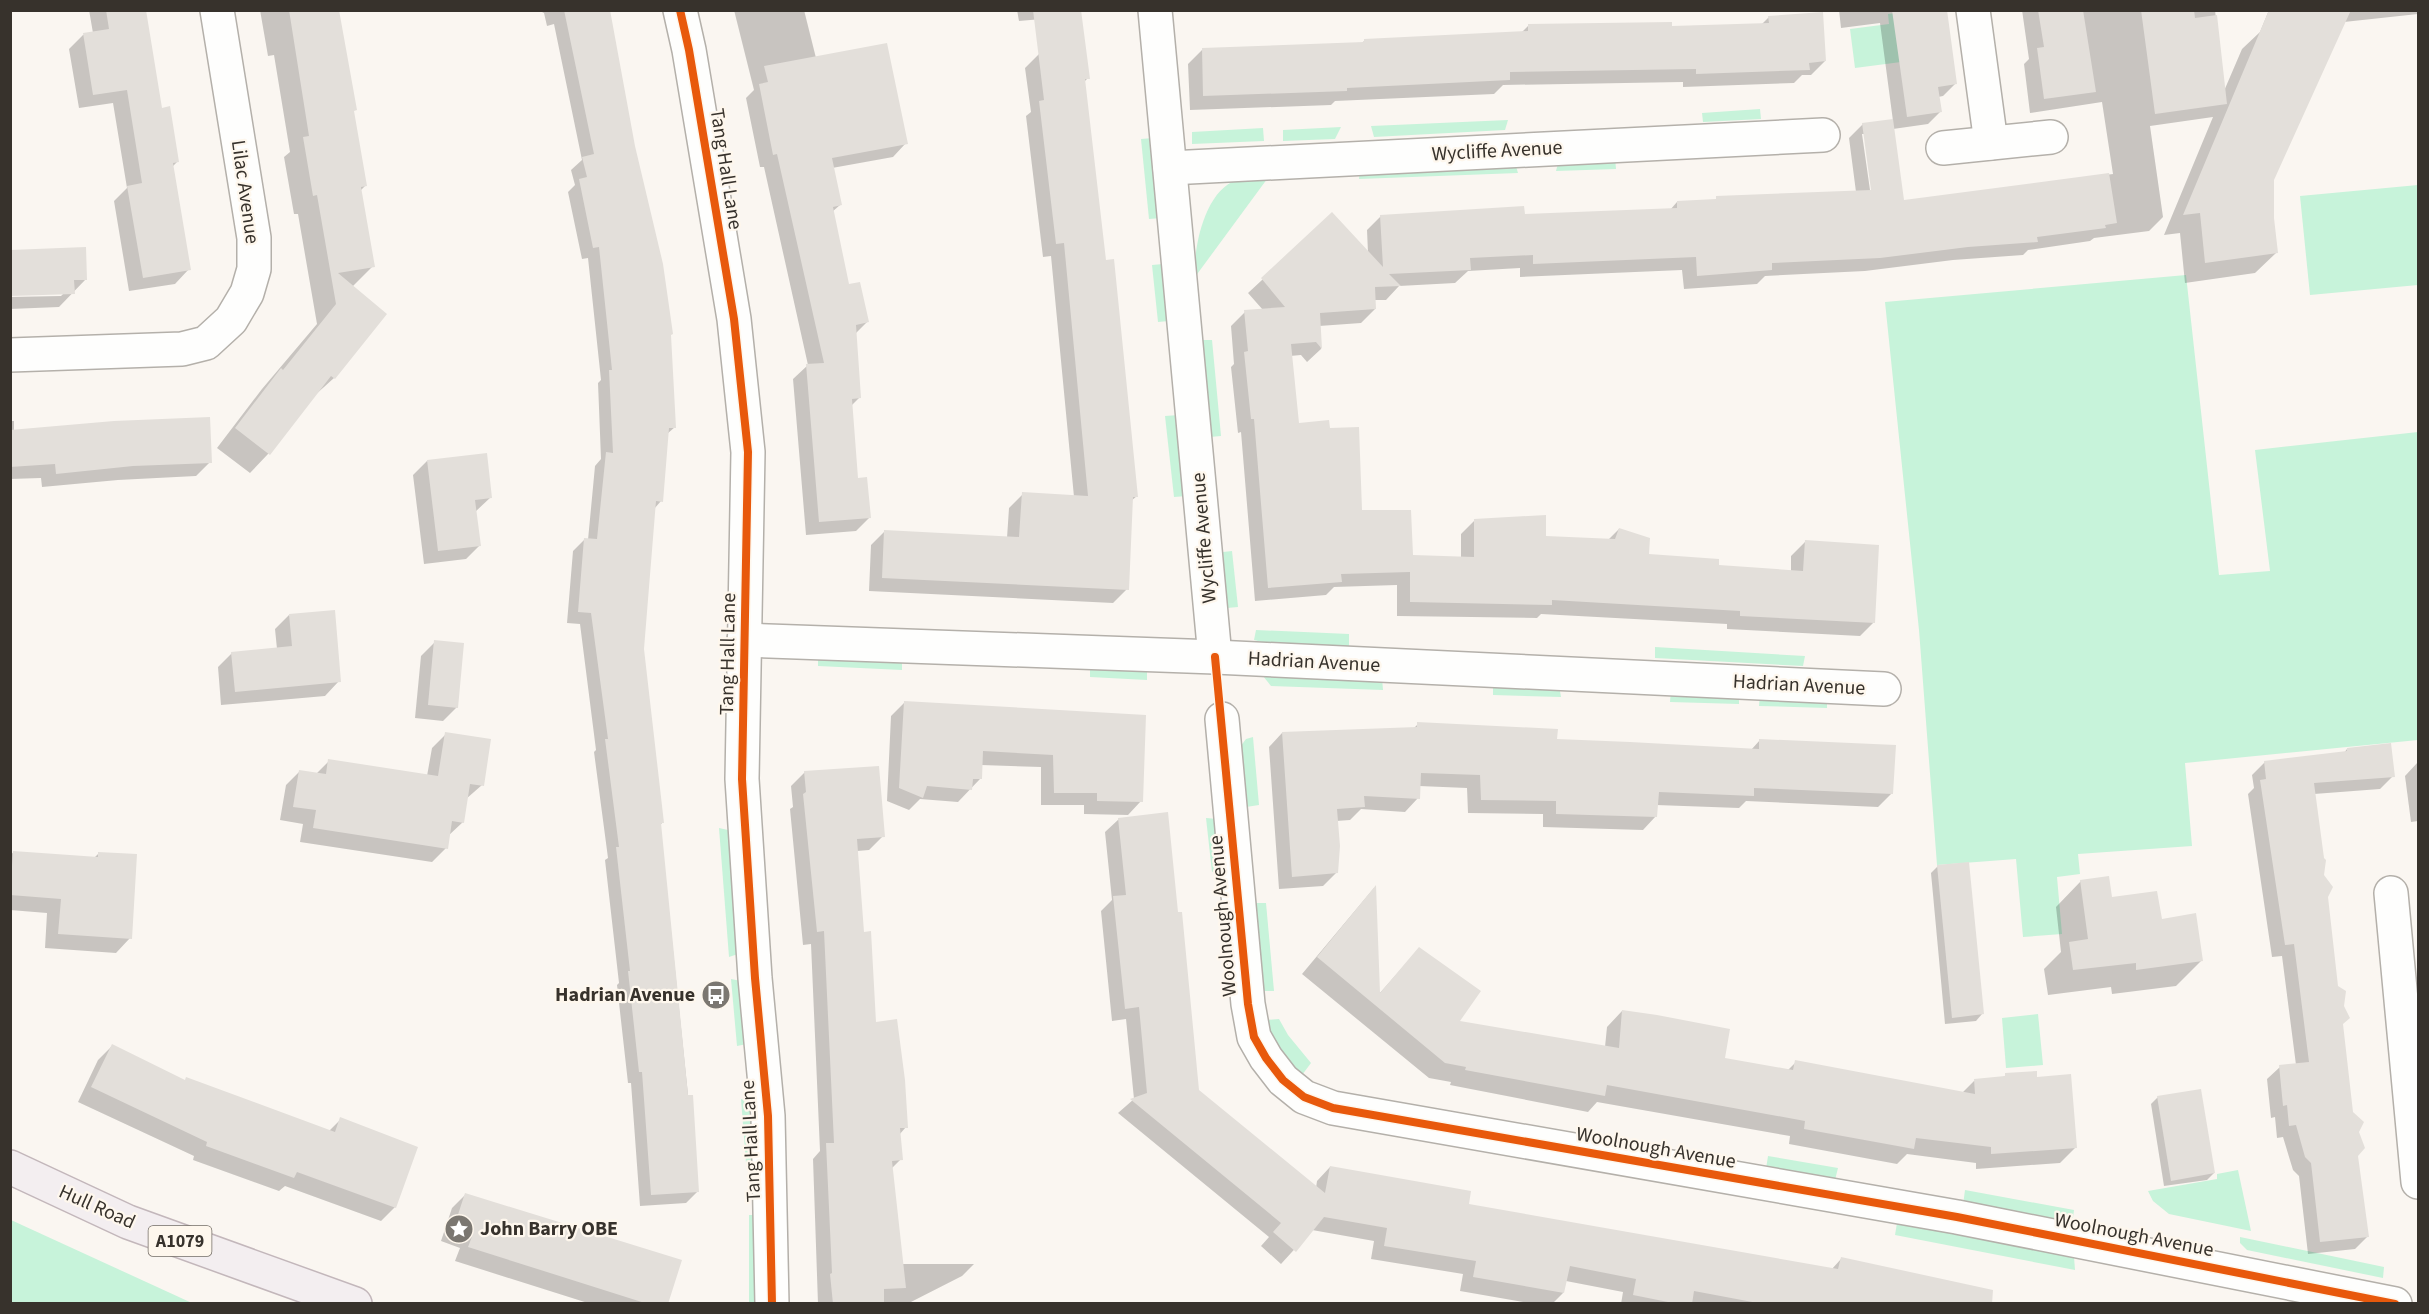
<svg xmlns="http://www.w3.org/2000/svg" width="2429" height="1314" font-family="'Source Sans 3',sans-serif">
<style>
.green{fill:#c7f3da}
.shadow{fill:#0003;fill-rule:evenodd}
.building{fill:#e3dfda}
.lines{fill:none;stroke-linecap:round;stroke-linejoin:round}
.minor-casing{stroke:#b4b0aa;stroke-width:36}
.tertiary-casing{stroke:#b4b0aa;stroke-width:36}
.primary-casing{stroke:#c3b7bb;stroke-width:36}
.minor{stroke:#fefefd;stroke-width:33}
.tertiary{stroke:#fefefd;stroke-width:33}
.primary{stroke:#f3eef0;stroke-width:33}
.cycleway-casing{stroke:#fef7ed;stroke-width:11}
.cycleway{stroke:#e8590c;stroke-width:8}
.labels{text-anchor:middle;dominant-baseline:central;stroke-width:4.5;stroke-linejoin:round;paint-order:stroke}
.shield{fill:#fef7ed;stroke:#736d66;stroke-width:1.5}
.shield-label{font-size:18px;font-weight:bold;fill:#37322c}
.street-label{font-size:20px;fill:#37322c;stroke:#fef7ed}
.poi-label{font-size:20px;font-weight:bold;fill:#37322c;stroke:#fef7ed;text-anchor:end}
</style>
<rect width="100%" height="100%" fill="#faf6f1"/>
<g class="green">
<polygon points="1911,11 1924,59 1855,68 1850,29 1889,24 1888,14"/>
<polygon points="1760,109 1761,119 1703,122 1702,113"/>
<polygon points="1508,120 1505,130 1374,137 1371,126"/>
<polygon points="1341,127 1335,139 1283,141 1283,130"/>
<polygon points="1263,128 1264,141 1192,144 1192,132"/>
<polygon points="1153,138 1162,218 1149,219 1141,139"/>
<polygon points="1615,158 1616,169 1556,171 1559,160"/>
<polygon points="1515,163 1518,173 1359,179 1360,169"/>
<path d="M 1270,175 L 1195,277 C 1193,248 1205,190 1237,180 C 1247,177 1259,177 1270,175 Z"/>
<polygon points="2418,185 2418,285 2310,295 2300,196"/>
<polygon points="1163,264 1169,321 1158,322 1152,265"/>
<polygon points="2186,275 2219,575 2270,571 2255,450 2418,432 2418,740 2185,763 2192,846 2078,854 2080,874 2057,877 2062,934 2023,937 2016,859 1937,865 1919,630 1885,302"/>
<polygon points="1201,340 1212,340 1221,436 1210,437"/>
<polygon points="1179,415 1187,496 1174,497 1165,416"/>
<polygon points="1232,551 1238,607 1227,608 1223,552"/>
<polygon points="1256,630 1349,634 1349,647 1266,643 1254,640"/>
<polygon points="1655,647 1805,656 1803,666 1655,658"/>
<polygon points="818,653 902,657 902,670 818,666"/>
<polygon points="1090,665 1147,667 1147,680 1090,677"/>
<polygon points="1263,676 1382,678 1383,690 1271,686"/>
<polygon points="1493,682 1559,685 1561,697 1493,695"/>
<polygon points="1671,690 1739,692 1739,704 1670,702"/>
<polygon points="1760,694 1827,696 1827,708 1759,706"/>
<polygon points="1253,737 1259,805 1246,807 1240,747 1246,739"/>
<polygon points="1206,818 1218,819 1223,869 1212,872"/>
<polygon points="719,828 728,830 738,954 729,957"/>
<polygon points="1256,903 1266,903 1274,991 1264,991"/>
<polygon points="731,979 741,981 747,1044 737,1046"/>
<polygon points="2038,1014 2043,1065 2006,1068 2002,1018"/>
<path d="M 1279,1019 L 1288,1035 L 1311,1063 L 1302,1075 C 1286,1061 1272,1042 1266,1020 Z"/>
<polygon points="741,1099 751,1103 754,1158 749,1163 746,1163"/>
<polygon points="1768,1156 1838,1168 1835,1180 1766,1169"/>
<polygon points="2238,1170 2251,1231 2169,1214 2153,1201 2148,1191 2217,1179 2217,1174"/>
<polygon points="1965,1190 2074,1210 2072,1225 1963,1205"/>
<polygon points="749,1215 757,1215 756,1303 749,1303"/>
<polygon points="11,1220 192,1303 11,1303"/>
<polygon points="1897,1223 2068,1255 2074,1257 2075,1270 1895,1235"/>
<polygon points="2240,1237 2384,1267 2383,1278 2247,1250 2240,1243"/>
</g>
<g class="shadow">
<polygon points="89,10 144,10 161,109 177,162 172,167 189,269 175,284 129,291 114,201 127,188 113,103 79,108 69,49 83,35 93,33"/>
<polygon points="260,10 337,10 365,186 360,191 373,266 352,287 334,378 314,396 268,454 250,473 217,448 262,389 317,324 298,214 294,214 284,157 290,152 274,55 268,56"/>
<polygon points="538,10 608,10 669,336 675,427 667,434 661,501 654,509 643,649 663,822 660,825 698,1191 686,1203 640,1206 631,1083 628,1083 617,985 619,983 605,860 608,858 594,752 596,750 580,624 567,623 573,551 585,539 588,540 595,466 601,459 598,383 601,380 588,258 582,259 568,192 575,185 571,170 582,160 554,24 547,26 544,13"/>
<polygon points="734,10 804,10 816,58 906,143 893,157 832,168 840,205 832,212 848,286 868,321 855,334 859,398 851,406 857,480 870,517 856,531 806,535 793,379 808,365 764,167 760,167 746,98 754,90"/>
<polygon points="1017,10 1071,10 1065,17 1019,21"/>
<path d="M 1839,10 L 1945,10 L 1956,83 L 1943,96 L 1938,97 L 1940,112 L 1928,124 L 1893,129 L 1903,202 L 2113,174 L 2102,102 L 2030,113 L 2024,64 L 2029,59 L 2022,10 L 2215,10 L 2224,91 L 2242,49 L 2260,32 L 2269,10 L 2418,10 L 2418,14 L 2344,22 L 2273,180 L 2273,218 L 2276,253 L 2255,273 L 2185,283 L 2180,233 L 2164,235 L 2213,117 L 2150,126 L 2163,217 L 2149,231 L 2094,238 L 2090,241 L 2028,250 L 2023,255 L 1953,260 L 1865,271 L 1765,276 L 1757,284 L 1684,289 L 1682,270 L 1520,277 L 1520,268 L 1468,271 L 1455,283 L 1399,286 L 1386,300 L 1374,300 L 1375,309 L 1361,323 L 1319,326 L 1321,349 L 1307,362 L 1301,355 L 1290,356 L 1298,424 L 1361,511 L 1412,557 L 1461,558 L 1461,534 L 1475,520 L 1544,537 L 1608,540 L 1619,529 L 1647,556 L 1717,567 L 1791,571 L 1791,556 L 1805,542 L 1874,622 L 1860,636 L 1727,629 L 1727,624 L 1541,614 L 1537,618 L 1397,616 L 1397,585 L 1334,587 L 1326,595 L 1255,601 L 1241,432 L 1238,433 L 1231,367 L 1234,364 L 1231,326 L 1245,312 L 1263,310 L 1248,293 L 1332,215 L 1368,253 L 1367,230 L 1381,216 L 1523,216 L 1670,210 L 1677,202 L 1714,201 L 1717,198 L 1856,192 L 1849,138 L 1863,124 L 1893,121 L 1880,23 L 1841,28 ZM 1862,134 L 1865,134 L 1874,197 L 1871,197 Z"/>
<polygon points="1769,17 1825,61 1811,75 1802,75 1794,83 1683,87 1683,82 1503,85 1494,94 1335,101 1331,105 1190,110 1188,64 1202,50 1362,43 1365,40 1521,33 1529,25 1671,28 1761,25"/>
<polygon points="1039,54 1088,78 1084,82 1104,261 1137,496 1131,501 1127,589 1113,603 869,591 871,545 885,531 1007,538 1009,508 1023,494 1074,497 1051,256 1043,257 1026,116 1031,112 1025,68"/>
<polygon points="10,251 86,279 59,307 10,309 10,297 61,296 64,293"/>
<polygon points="10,421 14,421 14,431 210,462 196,476 118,480 42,487 41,478 10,479"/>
<polygon points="427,461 491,497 475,512 480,545 466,559 424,564 413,475"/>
<polygon points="289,615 339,681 325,696 221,705 218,667 232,653 277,649 275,629"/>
<polygon points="435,642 457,707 443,721 415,718 421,656"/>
<polygon points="904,703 1144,716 1141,801 1128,815 1084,814 1084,805 1041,805 1041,767 981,765 980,779 958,802 920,799 909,810 887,801 891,716"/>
<polygon points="1418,724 1556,740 1751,750 1760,740 1892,793 1878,807 1746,801 1739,808 1656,805 1656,816 1643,830 1543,827 1543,814 1468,813 1467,788 1419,786 1418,798 1405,812 1361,809 1350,820 1336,821 1336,873 1323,886 1279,889 1269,747 1282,733 1413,729"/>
<polygon points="446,734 482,785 466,799 463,822 448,836 446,848 432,862 300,842 303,824 280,820 286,785 300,771 316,774 329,761 427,776 432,748"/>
<polygon points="2347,749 2393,776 2380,789 2314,794 2352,1113 2358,1131 2357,1155 2368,1236 2355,1249 2308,1254 2299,1176 2293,1170 2283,1137 2277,1138 2275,1117 2271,1118 2267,1079 2280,1067 2296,1065 2282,956 2272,957 2248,794 2254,788 2252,775 2265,762 2344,753"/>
<polygon points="2418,762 2418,821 2411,822 2405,776"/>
<polygon points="805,772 883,836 869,850 857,851 863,933 874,1024 906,1127 899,1135 901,1159 891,1169 902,1264 974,1264 962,1276 907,1304 818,1304 813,1159 820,1151 811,944 803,945 790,809 793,807 791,786"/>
<polygon points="1119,819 1198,1091 1316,1188 1317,1181 1330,1167 1467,1206 1831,1270 1841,1259 1942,1304 1621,1304 1623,1292 1566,1281 1563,1293 1552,1304 1535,1304 1460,1291 1463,1274 1371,1259 1374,1241 1312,1230 1281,1264 1261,1246 1269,1237 1118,1113 1134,1099 1126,1019 1112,1021 1101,911 1112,900 1105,832"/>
<polygon points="14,852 94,858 99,853 130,938 116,953 45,948 47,913 10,910 10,855"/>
<polygon points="1938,866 1982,1014 1976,1021 1945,1024 1931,873"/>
<polygon points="2081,881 2110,899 2160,921 2201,961 2176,986 2112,994 2111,987 2048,995 2044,969 2061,952 2056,907"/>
<polygon points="1374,888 1379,994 1419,949 1458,1022 1605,1047 1607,1027 1622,1011 1723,1059 1787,1071 1796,1062 1962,1093 1974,1081 2002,1078 2006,1075 2035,1078 2076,1147 2060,1163 1976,1169 1976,1163 1907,1154 1897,1164 1789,1144 1790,1136 1597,1102 1588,1112 1450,1085 1451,1082 1429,1078 1302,974"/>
<polygon points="112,1046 184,1081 329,1131 341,1119 395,1207 381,1221 285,1186 279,1191 193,1160 194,1156 78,1102 98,1060"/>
<polygon points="2158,1097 2214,1173 2207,1180 2164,1186 2151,1104"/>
<polygon points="466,1194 666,1304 591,1304 455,1261 460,1248 441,1241 452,1208"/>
</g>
<g class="building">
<polygon points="106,10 146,10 162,108 170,106 179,162 173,163 191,270 143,278 127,186 142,183 127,90 93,95 83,33 109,29"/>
<polygon points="289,10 339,10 357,110 354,111 367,186 361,187 375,267 338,273 387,314 335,379 331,376 270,455 235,428 281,368 283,370 336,304 317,195 313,196 303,137 309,136"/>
<polygon points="564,10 610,10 635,146 663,264 673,334 671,335 676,428 669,428 663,502 656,501 644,649 664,823 661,823 688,1095 693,1095 699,1192 651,1195 642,1072 639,1072 628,971 630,971 616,847 619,847 605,739 608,739 591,613 578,612 584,538 597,539 606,452 613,453 609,370 612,370 599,247 593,248 579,179 587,177 582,157 594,154"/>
<polygon points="1033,10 1081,10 1090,79 1085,79 1106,260 1114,259 1138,497 1133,497 1129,590 882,578 884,530 1019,537 1022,492 1088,496 1064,243 1056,244 1039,101 1044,100"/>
<polygon points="1892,10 1947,10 1957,84 1938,87 1942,112 1907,117"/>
<polygon points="2038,10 2083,10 2096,92 2044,99 2037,48 2044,47"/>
<polygon points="2141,10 2194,10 2195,18 2217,15 2227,104 2155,114"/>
<polygon points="2269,10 2351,10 2274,180 2274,218 2278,253 2205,263 2200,213 2183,215"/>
<polygon points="1823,12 1826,61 1809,63 1810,70 1696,74 1696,69 1510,72 1510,80 1347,88 1347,91 1203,96 1202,48 1364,42 1364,39 1528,31 1528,24 1672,22 1672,26 1769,23 1768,16"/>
<polygon points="887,43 908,144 832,158 842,205 833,207 849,284 860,282 869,322 856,325 861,398 852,399 858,478 867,477 871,518 819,522 806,364 824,363 777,154 773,155 759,84 768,82 764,66"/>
<polygon points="1893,119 1904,200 2109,173 2117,223 2105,225 2106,228 2037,237 2038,242 1968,247 1880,258 1772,263 1772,270 1697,276 1696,257 1533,264 1533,255 1470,258 1471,270 1389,274 1401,286 1375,287 1376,309 1320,313 1322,349 1316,342 1291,344 1299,423 1329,420 1330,428 1359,427 1362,510 1411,510 1413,555 1474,557 1474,519 1546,515 1546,536 1615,539 1619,528 1650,538 1649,554 1719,559 1719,565 1803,571 1805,540 1879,545 1875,623 1740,616 1740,611 1552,600 1552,605 1410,602 1410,572 1341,574 1342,582 1268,588 1254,419 1251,419 1244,352 1248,351 1244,310 1285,307 1261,278 1332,212 1383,267 1380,215 1524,206 1525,214 1677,208 1677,201 1716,199 1716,196 1871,190 1862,123"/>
<polygon points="86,247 87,280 74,280 75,294 10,296 10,250"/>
<polygon points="210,417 212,463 133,466 56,474 55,464 10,467 10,430 114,421"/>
<polygon points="487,453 492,498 475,500 481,546 438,551 427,460"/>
<polygon points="335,610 341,682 235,692 231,652 292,646 289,614"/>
<polygon points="434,640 464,643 458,708 428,705"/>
<polygon points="904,701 1146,715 1143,802 1097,801 1097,793 1054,793 1053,755 983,751 982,779 973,779 972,790 927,786 923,798 899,788"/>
<polygon points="1417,722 1558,729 1557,739 1630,742 1759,749 1759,739 1896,745 1893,794 1754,788 1754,796 1659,792 1657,817 1556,814 1556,801 1481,800 1480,775 1421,773 1420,799 1364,796 1365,807 1337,809 1340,846 1338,873 1292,877 1282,732 1417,727"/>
<polygon points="445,732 491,739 484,786 470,784 464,823 452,821 448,849 313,828 316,810 293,807 299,770 326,774 328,759 438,776"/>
<polygon points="2391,743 2395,777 2314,783 2324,858 2326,860 2324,875 2333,887 2328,897 2338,986 2346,991 2344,1006 2350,1018 2343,1024 2353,1112 2364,1122 2359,1132 2365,1148 2358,1156 2369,1237 2320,1242 2311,1163 2305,1157 2296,1125 2289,1126 2287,1105 2283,1106 2279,1065 2309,1062 2294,944 2285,945 2260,780 2266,779 2264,761 2347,751 2347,748"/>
<polygon points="879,766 885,837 857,839 864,932 871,931 876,1022 897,1019 905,1080 908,1128 900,1128 903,1160 892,1161 906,1288 884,1289 884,1304 833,1304 830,1274 832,1273 826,1143 834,1143 824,931 817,932 803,794 806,792 804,771"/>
<polygon points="1168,812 1178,912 1182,912 1199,1090 1325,1193 1330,1166 1471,1191 1469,1204 1838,1269 1841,1257 1993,1290 1992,1304 1763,1304 1694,1291 1692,1304 1678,1304 1633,1295 1636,1279 1570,1266 1564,1293 1473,1277 1476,1261 1384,1246 1387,1228 1324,1217 1296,1252 1273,1232 1281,1223 1130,1099 1147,1093 1139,1007 1125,1009 1113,896 1126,895 1118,818"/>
<polygon points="13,851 98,857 98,852 137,854 132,939 58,934 61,899 10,895"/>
<polygon points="1969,862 1984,1014 1952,1018 1937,865"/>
<polygon points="2109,876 2112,897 2157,891 2162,919 2196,913 2203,961 2136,970 2136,963 2073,970 2069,942 2088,939 2080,880"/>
<polygon points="1376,885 1380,993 1419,947 1481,991 1460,1021 1619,1048 1622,1010 1657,1015 1730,1029 1725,1058 1793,1070 1795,1060 1975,1094 1974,1079 2005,1076 2005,1073 2037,1071 2037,1077 2071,1074 2077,1148 1991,1154 1991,1147 1916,1138 1914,1149 1804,1129 1805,1121 1607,1085 1605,1096 1465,1070 1466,1067 1445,1063 1317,957"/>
<polygon points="112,1044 185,1080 186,1077 335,1132 340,1117 418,1147 396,1208 297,1172 294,1178 206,1146 207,1142 91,1087"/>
<polygon points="2201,1089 2215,1173 2171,1181 2157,1096"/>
<polygon points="465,1193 682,1260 668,1304 648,1304 468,1247 473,1234 454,1227"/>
</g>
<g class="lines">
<g class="minor-casing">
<g id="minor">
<polyline points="1155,10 1215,657"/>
<polyline points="1973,10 1991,143"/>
<polyline points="1943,148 2051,137"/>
<polyline points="1170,168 1823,135"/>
<polyline points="10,355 182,349 206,343 231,320 247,293 254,269 254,238 217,10"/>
<polyline points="744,640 1215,657 1884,689"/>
<polyline points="1222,719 1248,1004 1254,1037 1266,1058 1283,1080 1304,1097 1333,1108 1957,1217 2395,1304"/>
<polyline points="2391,893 2418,1182"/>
</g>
</g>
<g class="tertiary-casing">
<polyline id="tertiary" points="680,10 689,50 734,319 748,452 742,779 755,978 768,1116 772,1304"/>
</g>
<g class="primary-casing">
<polyline id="primary" points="10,1167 128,1222 355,1304"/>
</g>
<use href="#minor" class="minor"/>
<use href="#tertiary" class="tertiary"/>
<use href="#primary" class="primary"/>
<g class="cycleway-casing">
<g id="cycleway">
<polyline points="680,10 689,50 734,319 748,452 742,779 755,978 768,1116 772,1304"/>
<polyline points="1215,657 1248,1004 1254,1037 1266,1058 1283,1080 1304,1097 1333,1108 1957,1217 2395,1304"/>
</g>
</g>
<use href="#cycleway" class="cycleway"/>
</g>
<defs>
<g id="bus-disc" transform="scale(1.5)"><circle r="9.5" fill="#7b7771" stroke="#fef7ed"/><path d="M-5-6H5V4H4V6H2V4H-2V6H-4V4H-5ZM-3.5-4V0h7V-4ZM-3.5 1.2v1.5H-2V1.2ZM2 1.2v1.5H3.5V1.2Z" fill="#fff"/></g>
<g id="sight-disc" transform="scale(1.5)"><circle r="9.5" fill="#7b7771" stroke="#fef7ed"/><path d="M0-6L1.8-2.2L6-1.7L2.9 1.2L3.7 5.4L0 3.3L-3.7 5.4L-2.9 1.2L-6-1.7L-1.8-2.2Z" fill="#fff"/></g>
</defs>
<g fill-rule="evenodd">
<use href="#bus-disc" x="716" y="995"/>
<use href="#sight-disc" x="459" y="1229"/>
</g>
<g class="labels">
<rect class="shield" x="148.5" y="1226" width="63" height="30" rx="4.5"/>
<g class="shield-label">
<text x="180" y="1241">A1079</text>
</g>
<g class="street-label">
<text transform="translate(1497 151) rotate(-3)">Wycliffe Avenue</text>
<text transform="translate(726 169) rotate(81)">Tang Hall Lane</text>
<text transform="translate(245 192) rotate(82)">Lilac Avenue</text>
<text transform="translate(1204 538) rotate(-95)">Wycliffe Avenue</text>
<text transform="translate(728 654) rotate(-89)">Tang Hall Lane</text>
<text transform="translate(1314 662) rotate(3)">Hadrian Avenue</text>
<text transform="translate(1799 685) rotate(3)">Hadrian Avenue</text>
<text transform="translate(1223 916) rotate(-95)">Woolnough Avenue</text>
<text transform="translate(751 1141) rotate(-93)">Tang Hall Lane</text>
<text transform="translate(1656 1148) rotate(10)">Woolnough Avenue</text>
<text transform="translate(97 1207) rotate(24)">Hull Road</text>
<text transform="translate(2134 1235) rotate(11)">Woolnough Avenue</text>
</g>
<g class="poi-label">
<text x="695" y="995">Hadrian Avenue</text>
<text x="480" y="1229" text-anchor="start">John Barry OBE</text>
</g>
</g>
<rect width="2429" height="1314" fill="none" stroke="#37322c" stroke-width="24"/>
</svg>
